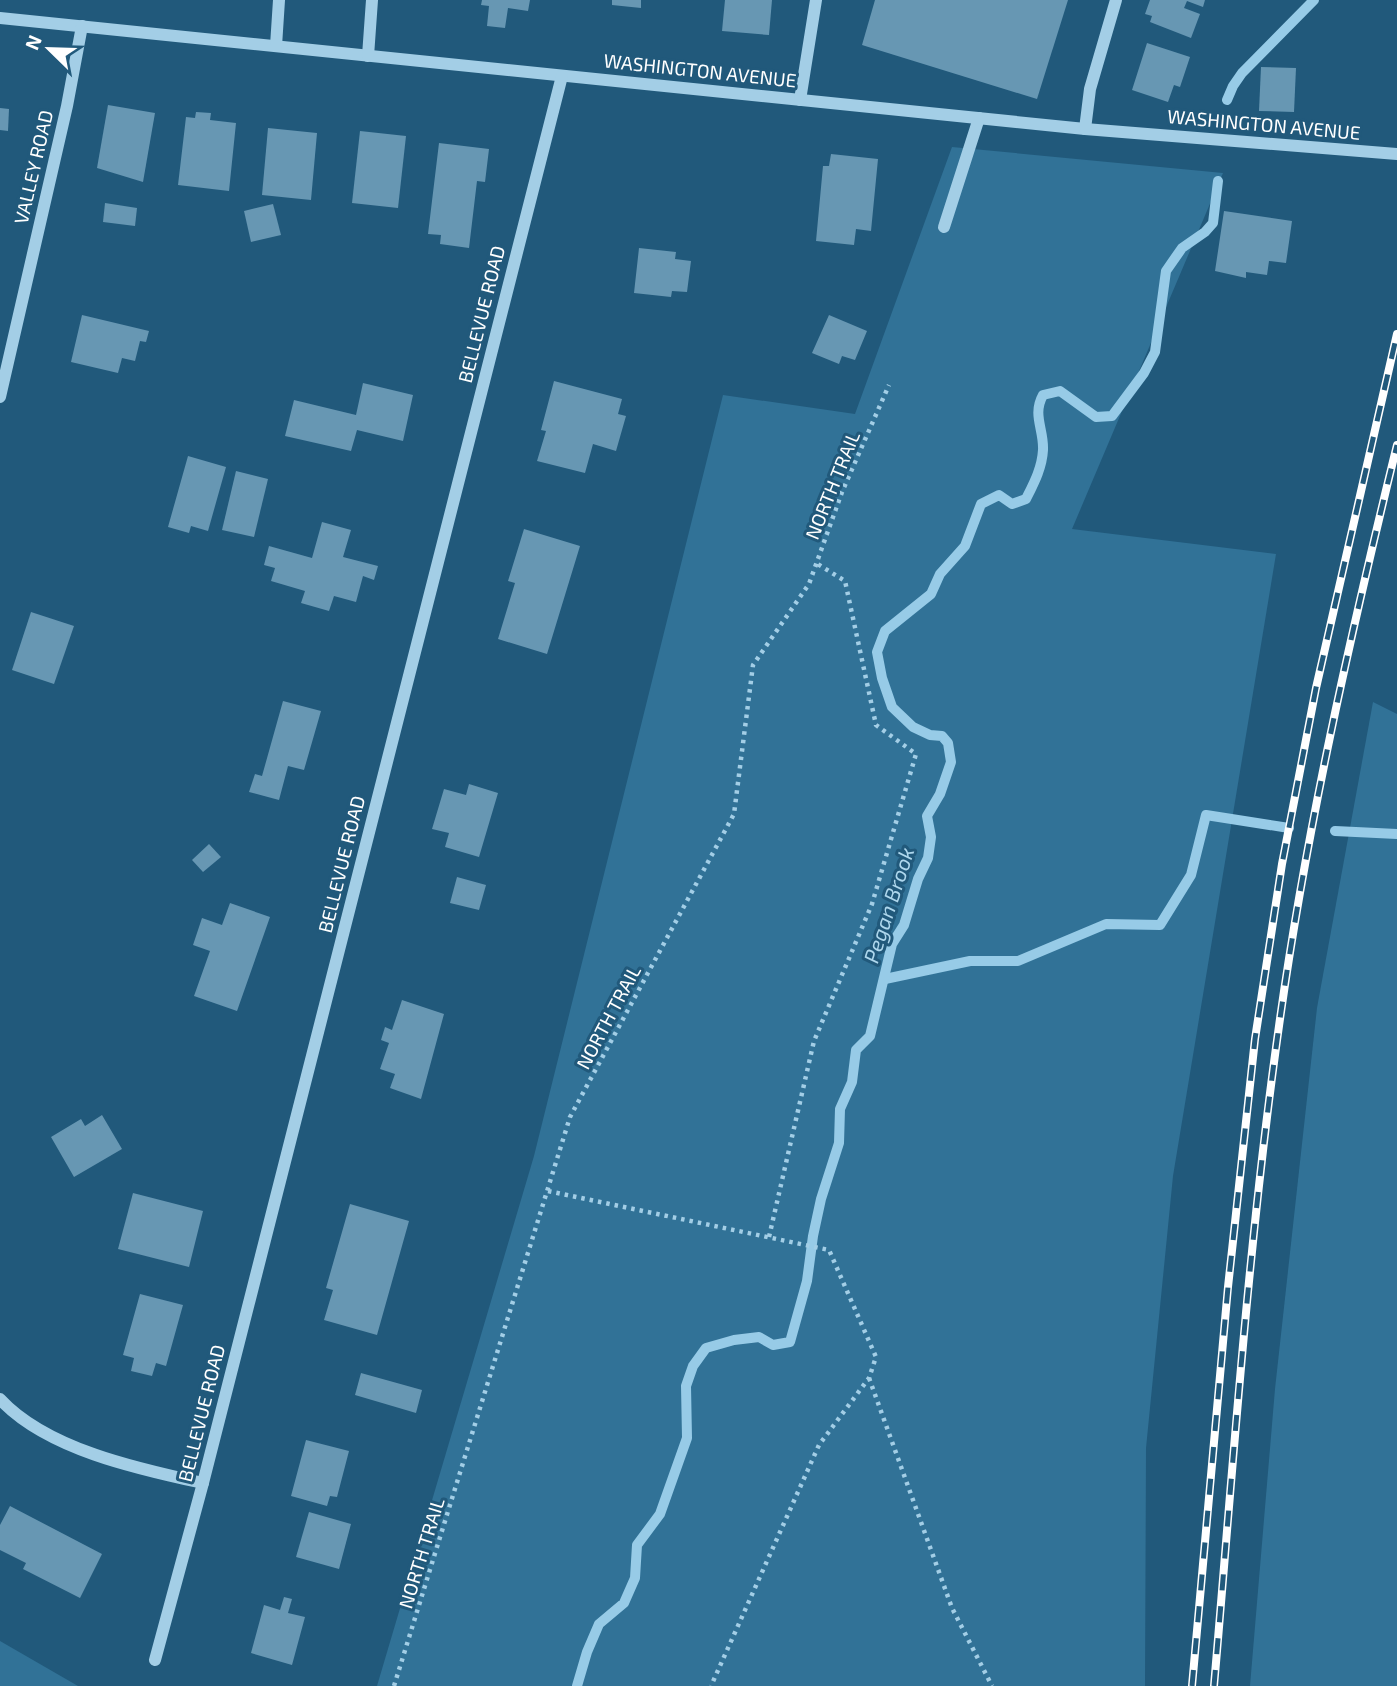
<svg xmlns="http://www.w3.org/2000/svg" width="1397" height="1686" font-family="'Exo 2',sans-serif">
<style>
.green{fill:#317297}
.lines{fill:none;stroke-linecap:round;stroke-linejoin:round}
.stream{stroke:#97cbe7;stroke-width:10}
.building{fill:#6797b3}
.path{stroke:#a3cee6;stroke-width:4.5;stroke-dasharray:3.5 5;stroke-linecap:butt}
.minor{stroke:#a3cee6;stroke-width:12}
.rail-casing{stroke:#fff;stroke-width:8}
.rail{stroke:#21597b;stroke-width:5;stroke-dasharray:16;stroke-linecap:butt}
.labels{text-anchor:middle;dominant-baseline:central;stroke-width:6;stroke-linejoin:round;paint-order:stroke}
.street-label{font-size:19px;fill:#fff;stroke:#21597b}
.water-label{font-size:21px;font-style:italic;fill:#aed7ed;stroke:#21597b}
</style>
<rect width="100%" height="100%" fill="#21597b"/>
<g class="green">
<polygon points="952,147 1223,173 1072,529 1276,554 1173,1176 1146,1448 1145,1686 377,1686 534,1156 723,395 855,414"/>
<polygon points="1373,702 1397,714 1397,1686 1250,1686 1275,1389 1317,1008"/>
<polygon points="0,1641 78,1686 0,1686"/>
</g>
<g class="lines">
<g class="stream">
<polyline points="1227,100 1233,86 1242,73 1314,0"/>
<polyline points="1335,831 1397,834"/>
<polyline points="885,979 970,961 1018,961 1106,924 1160,925 1191,875 1206,815 1289,828"/>
<path d="M 577,1686 L 587,1652 L 599,1624 L 624,1603 L 635,1578 L 637,1545 L 660,1514 L 687,1438 L 686,1386 L 693,1366 L 706,1348 L 734,1340 L 759,1337 L 773,1345 L 790,1342 L 807,1281 L 813,1236 L 821,1199 L 839,1143 L 840,1109 L 852,1082 L 856,1050 L 870,1036 L 892,944 L 904,925 L 918,879 L 928,858 L 931,837 L 927,816 L 940,794 L 951,762 L 948,743 L 942,736 L 930,735 L 913,727 L 892,707 L 882,678 L 877,652 L 885,631 L 931,594 L 940,574 L 965,546 L 981,504 L 999,495 L 1012,504 L 1026,499 C 1034,483 1042,468 1043,450 C 1044,429 1032,415 1043,395 L 1060,391 L 1096,417 L 1112,416 L 1144,373 L 1155,352 L 1166,271 L 1182,248 L 1205,232 L 1213,223 L 1218,181"/>
</g>
</g>
<g class="building">
<polygon points="482,0 530,0 528,11 508,8 505,28 487,26 489,6 481,5"/>
<polygon points="612,0 641,0 641,8 612,5"/>
<polygon points="725,0 772,0 769,35 722,31"/>
<polygon points="875,0 1068,0 1037,99 862,45"/>
<polygon points="1150,0 1205,0 1203,7 1187,1 1184,8 1200,14 1191,38 1150,22 1152,16 1145,14"/>
<polygon points="1147,43 1190,57 1180,87 1174,85 1168,102 1132,90"/>
<polygon points="1261,67 1296,68 1294,112 1259,111"/>
<polygon points="108,105 155,113 143,182 97,168"/>
<polygon points="0,108 9,109 8,131 0,130"/>
<polygon points="196,112 211,113 210,120 236,123 229,191 178,185 186,117 195,118"/>
<polygon points="268,128 317,133 311,200 262,195"/>
<polygon points="360,131 406,136 398,208 352,203"/>
<polygon points="439,143 489,149 485,182 477,181 469,248 440,244 441,235 428,234"/>
<polygon points="831,154 878,159 871,231 856,229 854,245 816,241 823,166 829,166"/>
<polygon points="105,203 137,208 135,226 103,222"/>
<polygon points="273,204 281,235 251,242 244,211"/>
<polygon points="1224,211 1292,221 1286,263 1269,261 1267,275 1246,272 1246,278 1215,271"/>
<polygon points="639,248 676,252 675,259 691,261 687,292 672,291 671,297 634,293"/>
<polygon points="82,315 149,331 146,342 140,341 135,361 122,358 118,373 71,362"/>
<polygon points="829,315 867,331 855,360 842,356 839,364 812,353"/>
<polygon points="554,381 622,399 618,414 626,416 616,451 593,444 585,473 537,461 546,431 541,430"/>
<polygon points="363,383 413,395 403,441 357,430 351,451 285,436 294,400 356,415"/>
<polygon points="188,456 226,467 208,531 191,526 189,533 168,527"/>
<polygon points="236,471 268,479 254,537 222,530"/>
<polygon points="322,522 351,530 343,557 378,566 374,580 363,576 356,602 334,596 329,611 301,603 305,591 271,581 275,568 264,565 269,546 312,558"/>
<polygon points="524,529 580,546 547,654 498,639 515,583 508,581"/>
<polygon points="31,612 74,626 54,684 12,670"/>
<polygon points="283,701 321,711 304,770 288,766 279,800 249,792 255,774 262,776"/>
<polygon points="469,784 498,793 479,857 445,847 449,833 432,829 444,789 466,795"/>
<polygon points="209,844 221,857 203,872 192,860"/>
<polygon points="457,877 486,885 479,910 450,903"/>
<polygon points="230,903 270,917 237,1011 194,996 210,951 193,945 202,918 222,925"/>
<polygon points="402,1000 444,1014 421,1099 390,1088 395,1074 380,1069 389,1043 381,1040 385,1027 392,1030"/>
<polygon points="102,1115 122,1149 74,1177 51,1137 81,1119 85,1126"/>
<polygon points="133,1193 203,1211 189,1267 118,1249"/>
<polygon points="350,1204 409,1221 377,1335 324,1320 333,1290 326,1288"/>
<polygon points="140,1294 183,1305 166,1366 156,1363 152,1376 131,1371 134,1358 123,1355"/>
<polygon points="361,1373 422,1390 416,1413 355,1395"/>
<polygon points="306,1440 349,1451 337,1497 330,1496 327,1506 291,1496"/>
<polygon points="10,1506 102,1554 80,1598 23,1569 26,1563 0,1550 0,1525"/>
<polygon points="309,1512 351,1524 339,1569 296,1557"/>
<polygon points="284,1597 292,1599 288,1613 305,1617 292,1665 251,1653 264,1605 280,1610"/>
</g>
<g class="lines">
<g class="path">
<polyline points="548,1191 829,1250 876,1357 869,1378 819,1445 711,1686"/>
<polyline points="769,1237 814,1041 872,904 916,754 876,725 845,581 816,563"/>
<polyline points="869,1378 952,1608 992,1686"/>
<polyline points="394,1686 570,1117 734,814 753,665 809,584 842,492 889,385"/>
</g>
<g class="minor">
<polyline points="0,18 1085,129 1397,154"/>
<polyline points="276,46 279,0"/>
<polyline points="368,56 372,0"/>
<polyline points="800,100 816,0"/>
<polyline points="1085,129 1090,89 1116,0"/>
<polyline points="944,227 979,118"/>
<polyline points="0,397 67,106 82,26"/>
<path d="M 0,1399 C 46,1449 138,1469 203,1483"/>
<polyline points="155,1660 203,1483 562,76"/>
</g>
<g class="rail-casing">
<g id="rail">
<polyline points="1192,1686 1228,1287 1255,1039 1282,864 1316,688 1397,334"/>
<path d="M 1214,1686 C 1233,1466 1248,1245 1279,1026 C 1306,831 1350,637 1397,445"/>
</g>
</g>
<use href="#rail" class="rail"/>
</g>
<g class="labels">
<g class="street-label">
<text transform="translate(700 70) rotate(6)">WASHINGTON AVENUE</text>
<text transform="translate(1264 124) rotate(5)">WASHINGTON AVENUE</text>
<text transform="translate(33 167) rotate(-77)">VALLEY ROAD</text>
<text transform="translate(481 314) rotate(-76)">BELLEVUE ROAD</text>
<text transform="translate(832 485) rotate(-68)">NORTH TRAIL</text>
<text transform="translate(341 864) rotate(-76)">BELLEVUE ROAD</text>
<text transform="translate(608 1017) rotate(-62)">NORTH TRAIL</text>
<text transform="translate(201 1413) rotate(-76)">BELLEVUE ROAD</text>
<text transform="translate(421 1553) rotate(-73)">NORTH TRAIL</text>
</g>
<g class="water-label">
<text transform="translate(888 905) rotate(-72)">Pegan Brook</text>
</g>
</g>
<g transform="translate(49 49) rotate(293)" stroke="#21597b" stroke-width="5" paint-order="stroke">
<path d="M0-5L12 26L0 18L-12 26Z" fill="#ffffff"/>
<text y="-10" font-size="19" font-weight="bold" text-anchor="middle" fill="#ffffff">N</text>
</g>
</svg>
